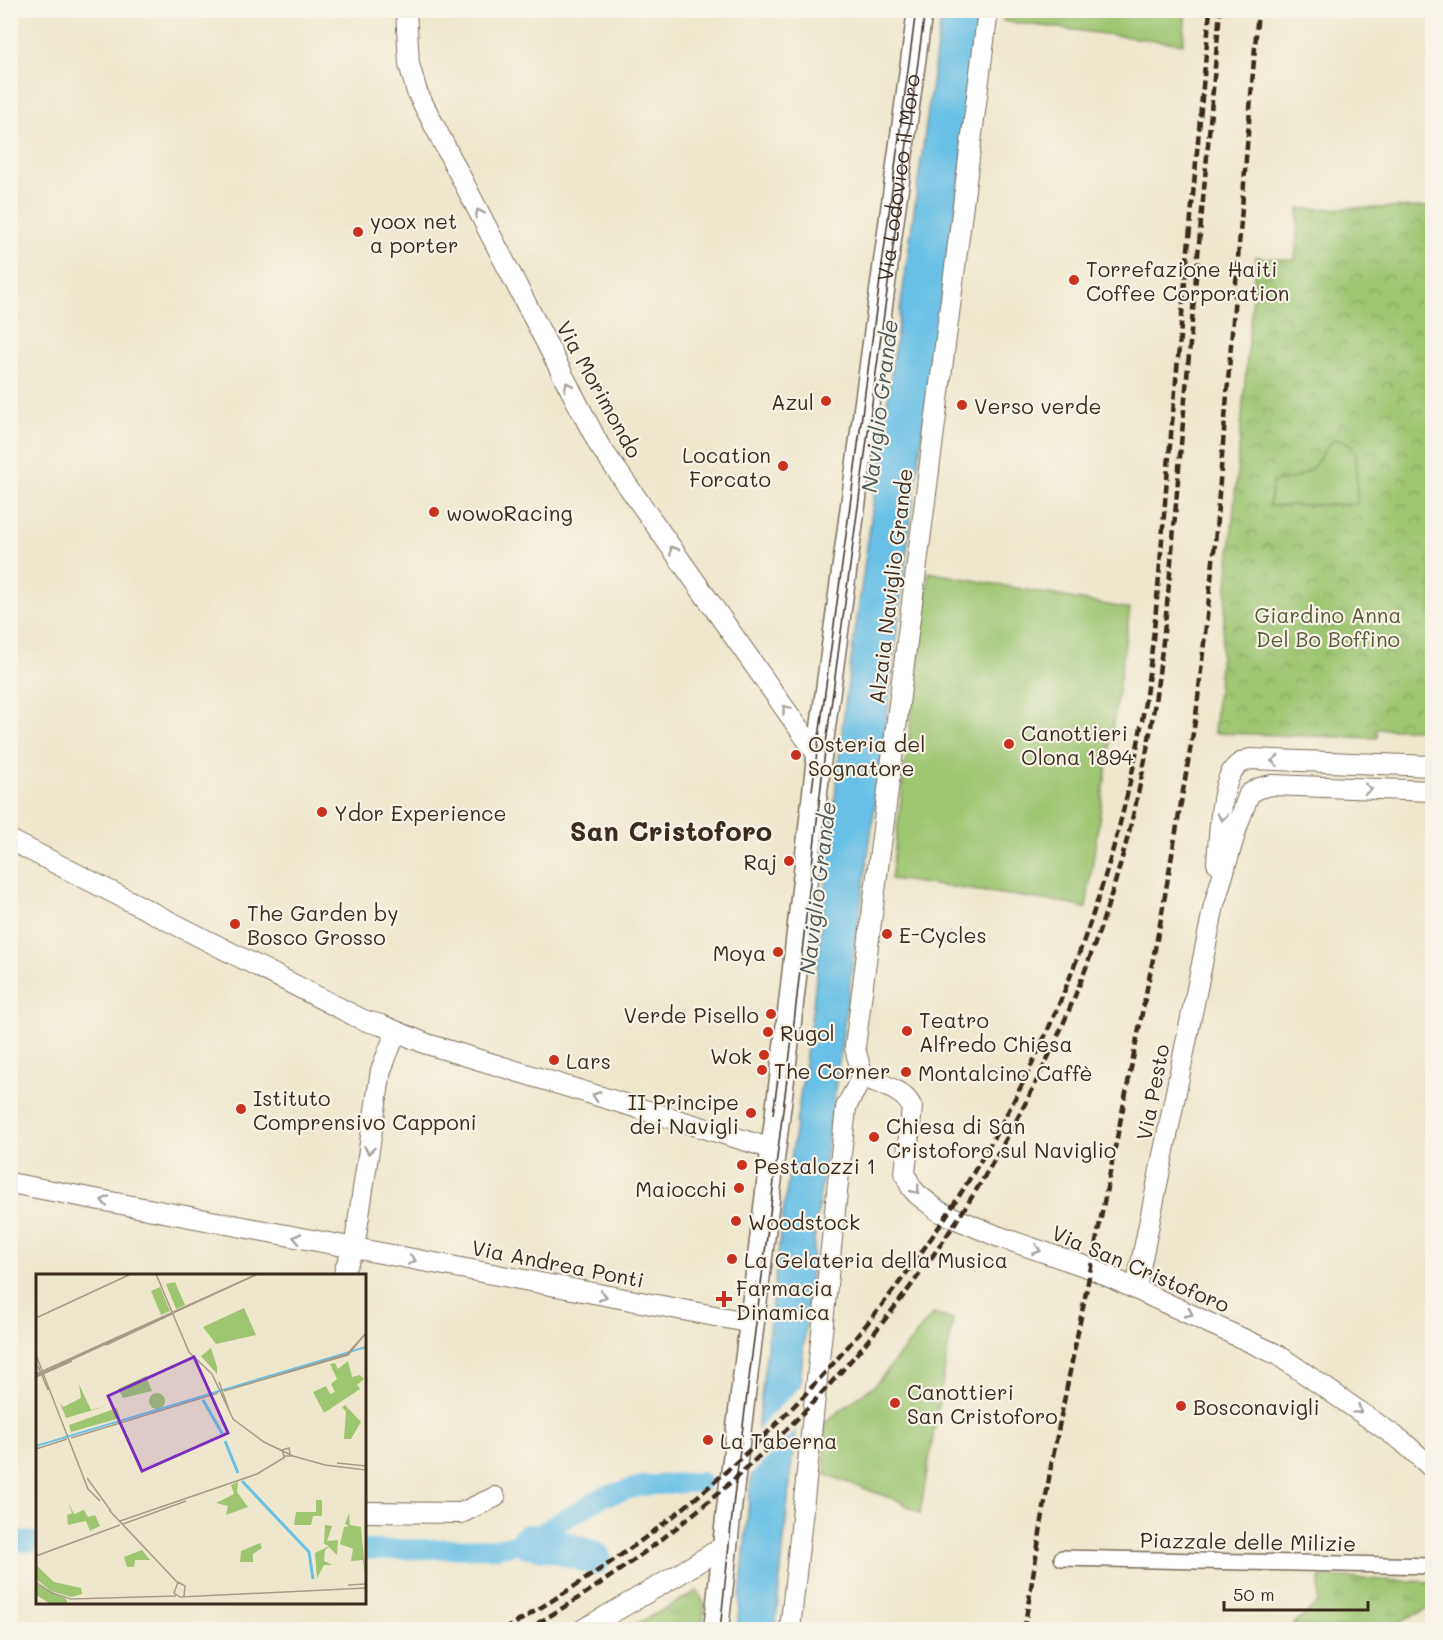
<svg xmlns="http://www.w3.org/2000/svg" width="1443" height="1640" font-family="Mali,sans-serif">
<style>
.grass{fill:url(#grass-tufts);stroke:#6c7847;stroke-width:1.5}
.park{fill:url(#park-crowns);stroke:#6c7847;stroke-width:1.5}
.garden{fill:#9ec570;stroke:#6c7847;stroke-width:1.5}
.water{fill:#69c0e6;stroke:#527582;stroke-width:1.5}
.pier{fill:#efe7cd}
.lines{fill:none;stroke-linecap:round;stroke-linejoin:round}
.canal{stroke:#69c0e6;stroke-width:20}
.river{stroke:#69c0e6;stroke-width:34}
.pedestrian-casing{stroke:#7a6c5b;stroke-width:18}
.minor-casing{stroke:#7a6c5b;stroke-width:22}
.tertiary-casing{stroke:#7a6c5b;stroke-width:27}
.pedestrian{stroke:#fff;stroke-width:15}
.minor{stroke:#fff;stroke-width:20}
.tertiary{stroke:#fff;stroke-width:24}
.tram{stroke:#3b2a1e;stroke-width:1.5}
.rail{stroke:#3b2a1e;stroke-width:4.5;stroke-dasharray:9 4.5;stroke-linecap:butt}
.oneway{stroke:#a79f9a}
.poi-dot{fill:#c8321e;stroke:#f7f3e8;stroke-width:2}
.labels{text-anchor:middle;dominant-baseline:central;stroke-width:4.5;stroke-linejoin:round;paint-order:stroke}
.street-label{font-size:21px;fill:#3b2a1e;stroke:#f7f3e8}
.poi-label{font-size:21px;fill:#3b2a1e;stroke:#f7f3e8;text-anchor:start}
.park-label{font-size:21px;fill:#595837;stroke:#f7f3e8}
.water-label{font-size:22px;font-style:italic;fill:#49575a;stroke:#f7f3e8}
.district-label{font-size:27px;font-weight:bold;fill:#3b2a1e;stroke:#f7f3e8}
.inset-river{fill:none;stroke:#69c0e6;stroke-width:3}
.inset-road{fill:none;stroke:#a79b87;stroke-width:1.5}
.view{fill:#7b2cbf;fill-opacity:0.15;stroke:#7b2cbf;stroke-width:3}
.inset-edge{fill:none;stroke:#3b2a1e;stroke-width:3}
</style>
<defs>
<pattern id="grass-tufts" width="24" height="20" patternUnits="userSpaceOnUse" patternTransform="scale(1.5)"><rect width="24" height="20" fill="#9ec570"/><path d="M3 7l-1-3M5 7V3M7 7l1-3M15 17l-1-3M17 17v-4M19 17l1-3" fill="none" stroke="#82a05b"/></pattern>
<pattern id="park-crowns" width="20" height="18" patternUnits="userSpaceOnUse" patternTransform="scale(1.5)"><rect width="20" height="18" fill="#9ec570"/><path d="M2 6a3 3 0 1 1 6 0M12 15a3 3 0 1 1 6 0" fill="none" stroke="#82a05b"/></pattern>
</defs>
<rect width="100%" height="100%" fill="#f7f3e8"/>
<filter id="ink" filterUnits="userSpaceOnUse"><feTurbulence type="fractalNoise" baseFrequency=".0167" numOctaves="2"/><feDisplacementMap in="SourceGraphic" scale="12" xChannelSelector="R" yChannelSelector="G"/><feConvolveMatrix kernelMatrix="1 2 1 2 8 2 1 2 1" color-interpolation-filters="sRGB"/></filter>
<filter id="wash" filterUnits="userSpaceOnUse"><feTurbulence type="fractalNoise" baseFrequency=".008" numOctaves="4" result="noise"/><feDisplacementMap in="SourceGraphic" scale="24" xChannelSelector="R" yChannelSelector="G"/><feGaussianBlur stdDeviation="1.35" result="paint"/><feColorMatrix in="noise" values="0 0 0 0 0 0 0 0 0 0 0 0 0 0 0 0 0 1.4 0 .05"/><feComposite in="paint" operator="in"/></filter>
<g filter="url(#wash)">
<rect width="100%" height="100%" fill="#efe7cd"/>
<g class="grass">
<polygon points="1320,1577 1432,1582 1432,1607 1386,1629 1289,1629 1318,1603"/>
<polygon points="697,1591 705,1604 702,1629 628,1629"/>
</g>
<polygon class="park" points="1432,207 1432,739 1427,739 1426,729 1377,729 1377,738 1214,733 1256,257 1295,260 1299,209"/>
<g class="garden">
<polygon points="1005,11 1186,11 1183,44 1003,21"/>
<path d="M 1335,440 C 1346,440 1351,444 1356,453 L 1357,504 L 1269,506 L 1273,482 C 1294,481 1312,474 1322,454 C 1326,448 1328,443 1335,440 Z"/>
<polygon points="929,572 1130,609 1086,908 1060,902 891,879"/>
<polygon points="933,1314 953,1320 920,1513 899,1501 827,1475 823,1447 825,1422 876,1384"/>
</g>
<path class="water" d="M 942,11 L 986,11 C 950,246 912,482 887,719 L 815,1232 L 775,1629 L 737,1630 L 750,1490 L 781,1229 L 813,1006 L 844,711 Z"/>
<polygon class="pier" points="803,1384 798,1428 749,1477 754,1432"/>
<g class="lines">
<g class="canal">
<polyline points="10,1541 38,1542"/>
<polyline points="364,1550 497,1548 528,1541 602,1497 641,1486 701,1482"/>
</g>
<polyline class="river" points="528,1541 557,1546 594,1558"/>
</g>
</g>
<g filter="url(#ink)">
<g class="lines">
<g class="pedestrian-casing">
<polyline id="pedestrian" points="1062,1558 1432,1566"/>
</g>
<g class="minor-casing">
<g id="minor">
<polyline points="406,10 409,64 417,92 599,445 819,757"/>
<polyline points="10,840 363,1020 381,1025 427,1044 773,1149"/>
<path d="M 1217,863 C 1219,840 1220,792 1231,773 C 1236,765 1241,762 1250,759 L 1432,766"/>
<path d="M 861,1076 C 878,1084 905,1089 912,1108 L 905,1173 L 911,1187 L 917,1194 L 940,1212 L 997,1236 L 1090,1268 L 1278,1355 L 1402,1441 L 1432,1468"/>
<polyline points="10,1183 752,1323"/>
<polyline points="344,1276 345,1268 354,1249 381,1070 396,1032"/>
<polyline points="1136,1288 1214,905 1238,824 1249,794 1259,788 1272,785 1432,791"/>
<polyline points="364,1512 461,1513 495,1497"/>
<polyline points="582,1630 676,1576 724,1546"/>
<path d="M 790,1630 L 846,1108 C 850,1096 862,1084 861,1071 C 860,1063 856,1055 855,1047 L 988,10"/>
</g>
</g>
<g class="tertiary-casing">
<g id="tertiary">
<path id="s1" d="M 716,1630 L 730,1500 L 788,1030 L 819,757 L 920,10"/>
</g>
</g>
<use href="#pedestrian" class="pedestrian"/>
<use href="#minor" class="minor"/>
<use href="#tertiary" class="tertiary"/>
<g class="tram">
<polyline points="812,790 916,10"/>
<polyline points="773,1114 780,1064"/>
<polyline points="720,1630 734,1497 793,1031 825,751 925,10"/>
</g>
<g class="rail">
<path d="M 504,1630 C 574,1588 642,1544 704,1491 C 923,1302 1070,1055 1132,773 C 1154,673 1159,569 1168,467 C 1182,315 1196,163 1210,10"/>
<path d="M 526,1630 C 841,1448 1072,1126 1143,770 C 1164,667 1171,561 1180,456 C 1193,307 1207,159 1220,10"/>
<polyline points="1024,1630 1051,1466 1160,924 1196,716 1215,543 1258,10"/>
</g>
</g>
<defs><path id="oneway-chevron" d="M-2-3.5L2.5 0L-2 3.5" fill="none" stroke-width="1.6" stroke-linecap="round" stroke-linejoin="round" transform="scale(1.5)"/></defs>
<g class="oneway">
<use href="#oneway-chevron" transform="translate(479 213) rotate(-117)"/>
<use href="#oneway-chevron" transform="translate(568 386) rotate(-117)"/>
<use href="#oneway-chevron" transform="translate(673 550) rotate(-125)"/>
<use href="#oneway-chevron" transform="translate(786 709) rotate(-125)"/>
<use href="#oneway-chevron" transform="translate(1275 761) rotate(-178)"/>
<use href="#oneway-chevron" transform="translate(1368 789) rotate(2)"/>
<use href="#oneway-chevron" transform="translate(1222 817) rotate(98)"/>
<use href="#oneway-chevron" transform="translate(596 1096) rotate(-163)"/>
<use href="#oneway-chevron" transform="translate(369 1150) rotate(99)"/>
<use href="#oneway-chevron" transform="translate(916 1190) rotate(51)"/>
<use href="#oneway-chevron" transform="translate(105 1201) rotate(-169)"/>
<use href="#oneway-chevron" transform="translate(297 1238) rotate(-169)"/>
<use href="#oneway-chevron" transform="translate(1037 1250) rotate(19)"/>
<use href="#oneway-chevron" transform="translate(412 1260) rotate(11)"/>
<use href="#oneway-chevron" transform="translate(603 1296) rotate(11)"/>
<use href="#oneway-chevron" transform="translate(1189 1313) rotate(25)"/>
<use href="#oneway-chevron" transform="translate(1358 1410) rotate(35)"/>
</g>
</g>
<g class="poi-dot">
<circle cx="358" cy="232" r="6"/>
<circle cx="1074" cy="280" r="6"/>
<circle cx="826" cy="401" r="6"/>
<circle cx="962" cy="405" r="6"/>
<circle cx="783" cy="466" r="6"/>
<circle cx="434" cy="512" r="6"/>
<circle cx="1009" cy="744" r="6"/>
<circle cx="796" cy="755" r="6"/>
<circle cx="322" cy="812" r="6"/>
<circle cx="789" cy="861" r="6"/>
<circle cx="235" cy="924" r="6"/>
<circle cx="887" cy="934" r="6"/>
<circle cx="778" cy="952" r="6"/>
<circle cx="771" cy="1014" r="6"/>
<circle cx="907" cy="1031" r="6"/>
<circle cx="768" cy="1032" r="6"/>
<circle cx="764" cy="1055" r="6"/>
<circle cx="554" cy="1060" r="6"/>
<circle cx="762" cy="1070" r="6"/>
<circle cx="906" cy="1072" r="6"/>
<circle cx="241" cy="1109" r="6"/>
<circle cx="751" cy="1113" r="6"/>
<circle cx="874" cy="1137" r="6"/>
<circle cx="742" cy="1165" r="6"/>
<circle cx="739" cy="1188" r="6"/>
<circle cx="736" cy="1221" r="6"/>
<circle cx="732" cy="1259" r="6"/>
<path d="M721 1290h6v6h6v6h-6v6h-6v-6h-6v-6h6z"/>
<circle cx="895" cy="1403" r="6"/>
<circle cx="1181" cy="1406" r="6"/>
<circle cx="708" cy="1440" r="6"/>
</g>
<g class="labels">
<g class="street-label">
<text stroke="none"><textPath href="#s1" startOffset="1464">Via Lodovico il Moro</textPath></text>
<text transform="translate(600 389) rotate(61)">Via Morimondo</text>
<text transform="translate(890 586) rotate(-83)">Alzaia Naviglio Grande</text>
<text transform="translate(1152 1092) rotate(-79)">Via Pesto</text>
<text transform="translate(558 1263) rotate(11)">Via Andrea Ponti</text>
<text transform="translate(1141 1268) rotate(23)">Via San Cristoforo</text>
<text transform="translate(1248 1541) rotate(1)">Piazzale delle Milizie</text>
</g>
<g class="poi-label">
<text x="370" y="220">yoox net<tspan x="370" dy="24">a porter</tspan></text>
<text x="1086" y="268">Torrefazione Haiti<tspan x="1086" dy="24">Coffee Corporation</tspan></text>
<text x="814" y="401" text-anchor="end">Azul</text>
<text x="974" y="405">Verso verde</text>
<text x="771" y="454" text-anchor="end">Location<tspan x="771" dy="24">Forcato</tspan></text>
<text x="446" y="512">wowoRacing</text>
<text x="1021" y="732">Canottieri<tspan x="1021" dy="24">Olona 1894</tspan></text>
<text x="808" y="743">Osteria del<tspan x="808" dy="24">Sognatore</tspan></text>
<text x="334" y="812">Ydor Experience</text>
<text x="777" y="861" text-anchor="end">Raj</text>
<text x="247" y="912">The Garden by<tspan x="247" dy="24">Bosco Grosso</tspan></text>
<text x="899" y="934">E-Cycles</text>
<text x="766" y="952" text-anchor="end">Moya</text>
<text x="759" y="1014" text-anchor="end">Verde Pisello</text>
<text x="919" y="1019">Teatro<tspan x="919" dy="24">Alfredo Chiesa</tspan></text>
<text x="780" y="1032">Rugol</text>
<text x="752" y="1055" text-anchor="end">Wok</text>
<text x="566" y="1060">Lars</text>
<text x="774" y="1070">The Corner</text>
<text x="918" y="1072">Montalcino Caffè</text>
<text x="253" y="1097">Istituto<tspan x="253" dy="24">Comprensivo Capponi</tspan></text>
<text x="739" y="1101" text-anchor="end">II Principe<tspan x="739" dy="24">dei Navigli</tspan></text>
<text x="886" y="1125">Chiesa di San<tspan x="886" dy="24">Cristoforo sul Naviglio</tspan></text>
<text x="754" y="1165">Pestalozzi 1</text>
<text x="727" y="1188" text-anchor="end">Maiocchi</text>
<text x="748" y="1221">Woodstock</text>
<text x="744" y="1259">La Gelateria della Musica</text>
<text x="736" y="1287">Farmacia<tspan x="736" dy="24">Dinamica</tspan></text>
<text x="907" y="1391">Canottieri<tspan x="907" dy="24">San Cristoforo</tspan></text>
<text x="1193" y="1406">Bosconavigli</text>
<text x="720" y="1440">La Taberna</text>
</g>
<g class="park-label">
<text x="1328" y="614">Giardino Anna<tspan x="1328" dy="24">Del Bo Boffino</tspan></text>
</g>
<g class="water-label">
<text transform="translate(879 406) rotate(-83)">Naviglio Grande</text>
<text transform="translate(817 888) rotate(-83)">Naviglio Grande</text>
</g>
<g class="district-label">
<text x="671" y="830">San Cristoforo</text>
</g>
</g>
<g transform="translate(36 1274)">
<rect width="330" height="330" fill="#efe7cd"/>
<path d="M 289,251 L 296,252 L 291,267 L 302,266 L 301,281 L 293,273 L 289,276 L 288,287 L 296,291 L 288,291 L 281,304 L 279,279 L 293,272 L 288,270 Z" fill="#9ec570"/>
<path d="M 139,8 L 149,31 L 140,35 L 130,10 ZM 124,13 L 134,37 L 125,41 L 115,17 ZM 175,74 L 181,93 L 181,100 L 165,82 ZM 312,87 L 316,103 L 324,101 L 328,105 L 321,111 L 324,115 L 288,139 L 277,118 L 290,112 L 294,120 L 299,118 L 295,110 L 301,105 L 294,90 L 299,89 L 302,95 ZM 110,102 L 116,117 L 87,124 L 82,115 ZM 43,110 L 55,136 L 71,132 L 30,144 L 24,129 L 27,133 L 45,124 ZM 309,131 L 325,148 L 315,165 L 308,165 L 310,138 L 306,133 ZM 202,208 L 201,218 L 212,233 L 190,241 L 192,232 L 180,229 L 198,220 L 195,211 ZM 280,226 L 286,226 L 286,242 L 277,242 L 275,251 L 258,251 L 260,238 L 280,238 ZM 32,228 L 38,240 L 48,236 L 52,243 L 59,241 L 64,252 L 54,257 L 50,247 L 32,251 L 31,241 L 36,239 ZM 313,239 L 314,251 L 325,253 L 330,307 L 327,286 L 315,287 L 317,275 L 304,270 L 308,253 L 313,252 L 309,250 ZM 224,269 L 226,274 L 217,280 L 217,288 L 204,288 L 205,277 ZM 106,276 L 114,286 L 99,286 L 98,293 L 91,293 L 88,283 ZM 0,291 L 18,308 L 45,314 L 46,320 L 35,323 L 15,317 L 0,305 ZM 0,309 L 30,325 L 32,330 L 15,330 L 0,321 Z" fill="#9ec570"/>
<path d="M 208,34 L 220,61 L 180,70 L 167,53 ZM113 127a8 8 0 1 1 16 0a8 8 0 1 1-16 0ZM 81,134 L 84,144 L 35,158 L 33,151 Z" fill="#9ec570"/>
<path d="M 330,72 L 330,74 L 0,173 L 0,171 Z" fill="#69c0e6"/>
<path class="inset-river" d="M 167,126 L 187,161M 189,167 L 202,199M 206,207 L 273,278 L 277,305"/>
<path class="inset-road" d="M 120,0 L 153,78 L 176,100 L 197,145 L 228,168 L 257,182 L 289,191 L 330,196M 0,44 L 95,0M 70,71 L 136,40M 0,81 L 52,215 L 64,227M 2,92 L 12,116M 0,100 L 221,0M 0,102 L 222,0M 0,103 L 36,87M 183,108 L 193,136M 188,117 L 312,81 L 330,59M 188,117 L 311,80 L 330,59M 35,164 L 182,119M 35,164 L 182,119M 0,175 L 31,165M 0,175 L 31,165M 254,180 L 253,174 L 246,176 L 248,182 L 257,182M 301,189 L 330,192M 51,204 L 75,237M 73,236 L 141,308M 84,247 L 221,200 L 249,183M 87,250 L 150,227M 0,282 L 84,251M 0,308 L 16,319 L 35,325 L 140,322M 312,311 L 330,310M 148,322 L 149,312 L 142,308 L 138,319 L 144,323 L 330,314"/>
<path class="view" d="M 158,83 L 192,159 L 106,197 L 72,122 Z"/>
<rect width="330" height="330" class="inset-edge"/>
</g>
<rect width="1443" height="1640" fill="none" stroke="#f7f3e8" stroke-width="36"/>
<path d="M1224 1601v9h144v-9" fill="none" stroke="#3b2a1e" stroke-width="3"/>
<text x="1233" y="1601" font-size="18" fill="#3b2a1e" stroke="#f7f3e8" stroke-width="4.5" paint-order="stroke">50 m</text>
</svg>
